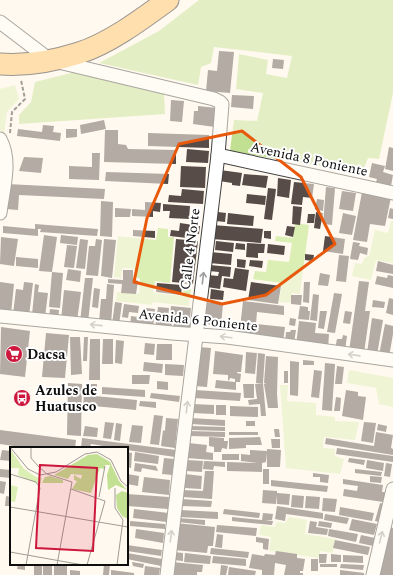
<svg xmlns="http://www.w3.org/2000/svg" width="393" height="575" font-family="Spectral,serif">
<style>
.green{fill:#dbeeb4}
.forest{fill:#c2e091}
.building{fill:#584c49}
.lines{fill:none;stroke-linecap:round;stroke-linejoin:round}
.street-casing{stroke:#414141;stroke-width:15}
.primary-casing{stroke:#1f1f1f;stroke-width:23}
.path{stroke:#303030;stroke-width:2;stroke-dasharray:4 2;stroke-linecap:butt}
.street{stroke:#fff;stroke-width:13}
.primary{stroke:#ffbe5f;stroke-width:21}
.oneway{stroke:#9f9f9f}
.marked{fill:none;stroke:#e8590c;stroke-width:3;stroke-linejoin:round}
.labels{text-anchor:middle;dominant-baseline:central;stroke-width:4;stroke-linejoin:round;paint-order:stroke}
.street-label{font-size:14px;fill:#0e0e0e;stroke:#fff}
.poi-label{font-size:14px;font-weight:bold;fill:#0e0e0e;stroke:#fff;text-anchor:start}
.inset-road{fill:none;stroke:#9f9b95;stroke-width:1}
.view{fill:#cd173d;fill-opacity:0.15;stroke:#cd173d;stroke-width:2}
.inset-edge{fill:none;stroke:#0e0e0e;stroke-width:2}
</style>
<rect width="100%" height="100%" fill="#fff9ef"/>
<g class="green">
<polygon points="15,85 19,99 7,112 4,134 0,130 0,89"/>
<polygon points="391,221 393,221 393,263 376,260 371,280 352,276 355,263 362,264 364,258 369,256 375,230 388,233"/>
<polygon points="295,223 309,225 300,294 292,293 290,303 279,302 282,283 253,279 255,271 266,272 268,260 289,262 292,243 275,241 276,236 293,238"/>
<polygon points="158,228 168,229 168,237 174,237 170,283 155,281 153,293 183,296 184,287 191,288 189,306 153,302 152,305 116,301 117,292 139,294 140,279 136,277 136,269 122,268 121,278 114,277 118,236 156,240"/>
<polygon points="349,370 393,378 393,407 379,404 376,388 347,383"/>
<polygon points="280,385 288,385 287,401 316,403 316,415 335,417 335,421 359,422 355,440 324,437 323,448 335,449 335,456 344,459 340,474 286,468"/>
<polygon points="289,517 307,520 305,534 335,539 333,553 320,551 319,558 269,551 271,537 259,535 261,525 275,527 276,522 285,523"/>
</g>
<g class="forest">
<polygon points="199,0 393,0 393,93 379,159 368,158 362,173 230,151 234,120 257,121 263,93 236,89 239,54 268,60 266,74 287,78 292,56 214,47 211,63 201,67 198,85 99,63 159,31"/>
<polygon points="75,72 164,94 165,114 19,124 19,115 31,102 35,82"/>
</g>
<g class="building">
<polygon points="219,51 234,52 230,93 206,91 208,70 217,71"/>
<polygon points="273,59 284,60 283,69 272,68"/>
<polygon points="232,95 254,96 253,109 231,107"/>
<polygon points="171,100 184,101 182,122 170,121"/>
<polygon points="198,106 217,108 215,127 193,124 194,111 198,111"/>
<polygon points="104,120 106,129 81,134 80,125"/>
<polygon points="43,125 54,126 53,132 61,133 60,141 17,136 18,129 42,132"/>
<polygon points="66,129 77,129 77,137 66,138"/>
<polygon points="105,130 118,130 118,144 126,145 128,149 176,150 176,164 104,162"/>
<polygon points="148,133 209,135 209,148 148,146"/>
<polygon points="389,147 393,148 393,171 385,169"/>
<polygon points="187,149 209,151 208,163 186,162"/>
<polygon points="92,153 100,153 99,180 69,179 69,166 92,167"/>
<polygon points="24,157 43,158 41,173 19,171"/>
<polygon points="372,163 385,166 383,172 393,175 391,186 376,182 377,179 369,177"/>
<polygon points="181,166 206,167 205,188 180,187"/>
<polygon points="220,170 242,173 240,186 232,185 232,183 219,181"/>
<polygon points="106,172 169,174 168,184 105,181"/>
<polygon points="244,174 268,176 266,188 242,185"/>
<polygon points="278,178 291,180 289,198 277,196"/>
<polygon points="294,182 314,184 312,198 303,197 302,205 291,204"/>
<polygon points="7,184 105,189 104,199 19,195 18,210 6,209"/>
<polygon points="326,187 335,188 332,225 323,224"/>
<polygon points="268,188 276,189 272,220 264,219"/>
<polygon points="182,189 204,191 203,204 168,202 169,195 181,196"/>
<polygon points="342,191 356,193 353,211 339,209"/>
<polygon points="362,192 391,197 385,226 370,224 367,242 353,240"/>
<polygon points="247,194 266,196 265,205 246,203"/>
<polygon points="317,199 324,200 323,211 315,209"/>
<polygon points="101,201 113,202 112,237 100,236"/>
<polygon points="145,202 161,203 160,212 153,211 153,217 132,216 132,209 145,210"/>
<polygon points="163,204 190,206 189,219 169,218 170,211 163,211"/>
<polygon points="293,206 302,207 300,225 292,224"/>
<polygon points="115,208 131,209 130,217 115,217"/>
<polygon points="390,208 393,209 393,219 388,218"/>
<polygon points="218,212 226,213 225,222 216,221"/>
<polygon points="316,212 323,213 320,229 314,228"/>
<polygon points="228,213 254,216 253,226 227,224"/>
<polygon points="343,213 356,216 352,235 339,233"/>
<polygon points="308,214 315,214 314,223 307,223"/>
<polygon points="180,223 200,226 199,234 188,233 187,238 170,236 171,230 179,231"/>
<polygon points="35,224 98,229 97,236 40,232 41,229 38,229 38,236 3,233 3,226 35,229"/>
<polygon points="213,225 263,229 261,243 212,239"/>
<polygon points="287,226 295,227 293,237 285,235"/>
<polygon points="133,230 155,231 155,238 133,236"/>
<polygon points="264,231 271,231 271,239 264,238"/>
<polygon points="44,235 57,237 52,272 39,271"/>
<polygon points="61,235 78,237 77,245 60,243"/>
<polygon points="325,236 345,239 343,254 323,251"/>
<polygon points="1,237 18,239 14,266 0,264"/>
<polygon points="80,239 88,240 85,269 76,268"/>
<polygon points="96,239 102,240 98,276 86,275 89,246 95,246"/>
<polygon points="104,239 116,240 112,278 101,276"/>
<polygon points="176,239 198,241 193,284 172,282"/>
<polygon points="216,241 234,243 233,252 215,250"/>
<polygon points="353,242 360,243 359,246 368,248 367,255 360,253 358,260 350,259"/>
<polygon points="236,243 245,244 245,250 235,249"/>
<polygon points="247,243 265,244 264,253 258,253 258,258 246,257"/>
<polygon points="268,244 285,246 284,255 267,253"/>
<polygon points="67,245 77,246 74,268 64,267"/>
<polygon points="210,252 232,254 231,265 209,263"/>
<polygon points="305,254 314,255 313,261 305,260"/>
<polygon points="339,255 349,256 346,282 336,281"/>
<polygon points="16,257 38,259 38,268 16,266"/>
<polygon points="237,259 246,260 245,268 237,267"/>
<polygon points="250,260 263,261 262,268 249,266"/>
<polygon points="378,261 393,265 393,274 376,271"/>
<polygon points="210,265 231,267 230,277 222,276 220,289 207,287 208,275 218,276 219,272 209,271"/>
<polygon points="235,268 249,270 246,291 223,287 224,278 233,279"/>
<polygon points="68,269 81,271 80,282 66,280"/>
<polygon points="123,270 133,270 133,280 138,281 136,294 121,293 122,284 108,283 108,279 123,280"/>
<polygon points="52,272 63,273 60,308 49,307"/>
<polygon points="320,273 330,275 328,286 318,285"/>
<polygon points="388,275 393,276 393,288 375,284 377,276 387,278"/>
<polygon points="85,278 93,278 88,322 80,322"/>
<polygon points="359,281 369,282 365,311 370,311 364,353 349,351"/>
<polygon points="0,282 14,284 11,314 0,313"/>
<polygon points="24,282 33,283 29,316 13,314 16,289 23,290"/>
<polygon points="251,282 281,286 278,304 248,300"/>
<polygon points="304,282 310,282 309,303 303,302"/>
<polygon points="157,283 182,285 181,295 156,292"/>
<polygon points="35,284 39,285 38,292 48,293 45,317 32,315"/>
<polygon points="107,284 114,285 111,324 99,322 101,299 106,299"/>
<polygon points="94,288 100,289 98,308 92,307"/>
<polygon points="211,289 224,291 223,300 210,299"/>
<polygon points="64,290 81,292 77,321 61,320"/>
<polygon points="334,293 342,294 335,333 327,332"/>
<polygon points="313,294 319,295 317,321 310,320"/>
<polygon points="291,295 302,295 301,305 291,304"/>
<polygon points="389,298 393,299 393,315 386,313"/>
<polygon points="373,300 385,302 384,308 372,307"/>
<polygon points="243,301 284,306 284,315 257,312 256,324 285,327 283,342 239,337"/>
<polygon points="115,302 122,303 119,325 112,324"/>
<polygon points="205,302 223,304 221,326 203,324"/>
<polygon points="124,304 139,306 138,313 129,312 128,318 122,317"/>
<polygon points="171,306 191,308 190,318 170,316"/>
<polygon points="300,306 308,307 308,311 310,311 309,320 298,319"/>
<polygon points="158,307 169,308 168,321 172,321 171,331 155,329"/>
<polygon points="146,308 155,309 153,328 130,326 131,316 145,318"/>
<polygon points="50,309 59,310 58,319 49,318"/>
<polygon points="320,311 327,311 324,329 318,328"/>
<polygon points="345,311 352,312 350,324 343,323"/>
<polygon points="290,318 296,319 295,326 289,325"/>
<polygon points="372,318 383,320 377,355 367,353"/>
<polygon points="174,321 191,323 190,332 173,330"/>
<polygon points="299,321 316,323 315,333 329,334 328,349 296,345"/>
<polygon points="385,324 393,326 393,334 389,357 379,355"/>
<polygon points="1,327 30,331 25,377 0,374"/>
<polygon points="291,330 296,330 294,343 285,342 286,332 290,332"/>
<polygon points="46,333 69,335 65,378 42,377"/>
<polygon points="343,335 347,336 345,351 335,349 337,339 342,339"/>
<polygon points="70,337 80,337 82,374 71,375"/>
<polygon points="84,337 88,337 87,361 83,361"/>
<polygon points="90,339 100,339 100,380 89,380"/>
<polygon points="103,339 113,339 113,364 102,364"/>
<polygon points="116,340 124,341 122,364 115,363"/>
<polygon points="145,343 155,344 154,355 144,354"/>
<polygon points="157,344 172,344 172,360 156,360"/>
<polygon points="198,347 211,348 207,387 194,386"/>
<polygon points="215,351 243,355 241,372 237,372 237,373 241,374 240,382 236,382 236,390 215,388 216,380 235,382 235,379 230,378 229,381 228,380 228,375 213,374"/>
<polygon points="246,352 257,353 255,374 245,373"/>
<polygon points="258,353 265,354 263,383 256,383"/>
<polygon points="266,356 278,357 277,394 278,408 268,408 264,384 266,383 264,383"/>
<polygon points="303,360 314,361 314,365 303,365"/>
<polygon points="290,361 299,362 298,396 290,395"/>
<polygon points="144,362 163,364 162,373 143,371"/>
<polygon points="325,363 335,364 332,411 322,410"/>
<polygon points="165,364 184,365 183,376 165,375"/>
<polygon points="337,366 344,367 342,384 335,384"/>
<polygon points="314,370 322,371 319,398 311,397"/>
<rect x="284" y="371" width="4" height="12"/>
<polygon points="132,375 150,375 149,384 132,384"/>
<polygon points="157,381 168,382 168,390 157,389"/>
<polygon points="68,383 82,384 81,436 67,435"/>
<polygon points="263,383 266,416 261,416 260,404 249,405 248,400 257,399 255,384"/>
<rect x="88" y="384" width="9" height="10"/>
<polygon points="243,384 254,384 254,398 244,398"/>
<polygon points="102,387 145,390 145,397 102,394"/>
<polygon points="195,390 241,393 240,401 194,398"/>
<polygon points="346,390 358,392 358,396 366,397 363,420 342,416"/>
<polygon points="151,393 180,396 179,402 150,398"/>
<polygon points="84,395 137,400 136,410 83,405"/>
<polygon points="336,397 341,398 340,411 334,411"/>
<polygon points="140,401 156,402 156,408 139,406"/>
<polygon points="193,404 214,405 214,414 192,413"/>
<rect x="216" y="405" width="10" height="10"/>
<polygon points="230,406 258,407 258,417 230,416"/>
<polygon points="154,415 163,416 159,445 150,444"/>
<polygon points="166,418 178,419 175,448 161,446 163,430 165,431"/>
<polygon points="190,418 225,420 225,426 190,424"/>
<rect x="246" y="421" width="9" height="5"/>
<polygon points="105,422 114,423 111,439 103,438"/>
<polygon points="364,422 376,423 373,443 361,441"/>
<polygon points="116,423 122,424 120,441 114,440"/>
<polygon points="378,424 387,426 386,432 377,430"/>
<polygon points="132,425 143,426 141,443 129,442"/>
<polygon points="85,426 98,428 97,437 83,436"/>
<polygon points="191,426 225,427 225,431 190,430"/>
<polygon points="274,429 279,429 280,437 275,437"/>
<polygon points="0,430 76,440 75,448 28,448 0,444"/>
<polygon points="189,431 225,432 225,437 191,436 191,441 188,441"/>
<rect x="229" y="432" width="29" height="3"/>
<polygon points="376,432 393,435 391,448 393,449 393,455 325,444 326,438 374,446"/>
<polygon points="209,437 224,438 224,441 228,441 227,449 222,448 221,452 214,452 214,447 209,446"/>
<polygon points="260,437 262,445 246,445 246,448 229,449 229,438"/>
<polygon points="82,438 176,450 175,457 127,450 127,448 116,448 91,444 90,448 81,448"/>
<polygon points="271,439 280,439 280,448 272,448"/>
<polygon points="188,443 207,445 206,452 213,453 213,460 186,458"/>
<polygon points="337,448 393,456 393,462 336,454"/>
<polygon points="267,449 281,450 280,467 267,467 267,453 266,462 262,463 262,472 227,471 227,462 259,463 241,461 241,454 250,455 250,450 267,451"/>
<polygon points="2,450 11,451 11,461 0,460"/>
<polygon points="127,452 132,453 131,468 127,467"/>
<polygon points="135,452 159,456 158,464 134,461"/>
<rect x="222" y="454" width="17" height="6"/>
<polygon points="164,458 174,459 172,475 162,474"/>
<polygon points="349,458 365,460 364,465 348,462"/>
<polygon points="187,460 203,461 202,472 186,471"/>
<polygon points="367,460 384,463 383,471 366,468"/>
<polygon points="204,461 225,462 225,467 214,466 213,470 203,469"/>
<polygon points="135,463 156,466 158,471 142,468 141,472 134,471"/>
<polygon points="386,463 392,464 390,477 384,476"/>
<polygon points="0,469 11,470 11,478 0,477"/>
<rect x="263" y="469" width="6" height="15"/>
<polygon points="355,469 382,472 381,476 355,473"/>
<polygon points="205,471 214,471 212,499 182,497 182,490 203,491"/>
<polygon points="313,473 329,475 328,483 320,482 320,477 313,477"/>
<polygon points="127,474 139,476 138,486 127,484"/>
<polygon points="185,474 202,476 201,489 184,488"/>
<polygon points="370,476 382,477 381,483 370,482"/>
<polygon points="144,477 170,480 169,495 142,492"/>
<polygon points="343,479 383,485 382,492 385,492 383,502 343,496 344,489 357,491 358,486 343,484"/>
<polygon points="271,480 328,486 327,492 271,486"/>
<polygon points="0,481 6,482 4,494 0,493"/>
<polygon points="263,490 277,491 277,493 290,494 289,505 277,504 277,495 276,504 262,503"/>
<polygon points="127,494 169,497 168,509 127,506"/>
<polygon points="292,495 304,496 303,508 291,507"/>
<polygon points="6,496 11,497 11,506 5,506"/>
<polygon points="306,496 320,497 319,509 305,508"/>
<polygon points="323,498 337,499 335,512 322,511"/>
<polygon points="181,499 212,501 211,507 181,506"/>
<polygon points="380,503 384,504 379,522 375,521"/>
<polygon points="277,506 323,513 323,519 286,514 285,521 275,519"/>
<polygon points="340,507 374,513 372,521 339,515"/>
<polygon points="134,509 169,513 167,522 133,518"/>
<polygon points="224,509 260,513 259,518 223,514"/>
<polygon points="180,510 218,512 218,519 179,517"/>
<polygon points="263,513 273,514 272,520 265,520 273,521 272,525 232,521 232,517 262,520"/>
<polygon points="325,514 349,518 347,524 324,520"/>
<polygon points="178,518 205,520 205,525 178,522"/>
<polygon points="352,519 377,524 374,535 349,530"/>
<polygon points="130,521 165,524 165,529 130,526"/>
<polygon points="310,521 317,522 316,527 328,529 327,535 308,533"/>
<polygon points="319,521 332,523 331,528 318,526"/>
<polygon points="176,523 215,527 213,546 208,546 207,553 174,550"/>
<polygon points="217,525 257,528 256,536 216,532"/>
<polygon points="390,527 393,528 393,575 379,575"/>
<polygon points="136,529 164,533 163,543 135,538"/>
<polygon points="329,529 358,534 356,542 328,536"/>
<polygon points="217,534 223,535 222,548 215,547"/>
<polygon points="361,535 375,538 373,546 359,543"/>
<polygon points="256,537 269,539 268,550 263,549 263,543 256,542"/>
<polygon points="335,540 370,547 368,555 333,548"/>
<polygon points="127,545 162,550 161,556 127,551"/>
<polygon points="211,548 249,552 248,558 210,554"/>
<polygon points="276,551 297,554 297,558 305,559 303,571 300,571 300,573 303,573 303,575 284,575 286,565 275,563 274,575 262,575 262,570 249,568 252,554 264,556 265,554 275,555"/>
<polygon points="174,552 183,553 183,561 173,560"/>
<polygon points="127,553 162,559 161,566 127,559"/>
<polygon points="185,553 211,556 210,564 184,562"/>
<polygon points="319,554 327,554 326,563 319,563"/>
<polygon points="331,554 341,555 341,562 331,562"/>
<polygon points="343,555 363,556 363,563 343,562"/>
<polygon points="213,556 246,559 246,566 212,563"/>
<rect x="311" y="559" width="7" height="12"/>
<polygon points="132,562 144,564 143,568 133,566"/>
<polygon points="172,562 203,565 202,572 197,572 197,575 171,575"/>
<polygon points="18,564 25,564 25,570 17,569"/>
<rect x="34" y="564" width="8" height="11"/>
<rect x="43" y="564" width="9" height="11"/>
<rect x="54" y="564" width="13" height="11"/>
<polygon points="104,564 110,564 109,575 103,575"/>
<rect x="320" y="564" width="17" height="3"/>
<polygon points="341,564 364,565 363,570 340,568"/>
<polygon points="221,565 228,566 226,575 220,575"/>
<polygon points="145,566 160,568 159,575 144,575"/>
<polygon points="229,567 256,571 255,575 228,575"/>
<polygon points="70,570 80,571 80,575 70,575"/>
<polygon points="111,570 134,573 134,575 111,575"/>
<polygon points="340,570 364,573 364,575 340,575"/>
</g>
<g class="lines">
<g class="street-casing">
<g id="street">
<polyline points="0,22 50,60 214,99 220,102 222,104 218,155 167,575"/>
<path d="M 0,139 C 12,161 3,189 0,213"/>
<polyline points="218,155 393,193"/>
<polyline points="0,316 172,333 227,337 393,360"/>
<polyline points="373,575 393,489"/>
</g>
</g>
<g class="primary-casing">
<path id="primary" d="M 0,64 C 26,66 54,61 79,53 C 110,43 142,19 168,0"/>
</g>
<polyline class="path" points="10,133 12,112 25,99 21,80"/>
<use href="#street" class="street"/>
<use href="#primary" class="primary"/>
</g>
<defs><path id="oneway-shaft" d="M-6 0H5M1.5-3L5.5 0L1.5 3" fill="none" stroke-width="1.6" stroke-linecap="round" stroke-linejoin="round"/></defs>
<g class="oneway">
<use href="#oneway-shaft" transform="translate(203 278) rotate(-83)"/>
<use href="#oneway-shaft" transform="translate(96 325) rotate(-174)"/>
<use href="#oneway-shaft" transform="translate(226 337) rotate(-173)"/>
<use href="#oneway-shaft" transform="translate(354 355) rotate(-172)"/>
<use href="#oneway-shaft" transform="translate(187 407) rotate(-83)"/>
<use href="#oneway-shaft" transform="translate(171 536) rotate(-83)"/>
<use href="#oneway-shaft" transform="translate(381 537) rotate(-76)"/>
</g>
<path d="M0 0H393V575H0ZM 242,131 L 301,177 L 335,244 L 266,295 L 222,304 L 134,282 L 147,218 L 179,144 Z" fill="#fff9ef" fill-opacity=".55" fill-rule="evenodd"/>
<path class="marked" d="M 242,131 L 301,177 L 335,244 L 266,295 L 222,304 L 134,282 L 147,218 L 179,144 Z"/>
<defs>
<g id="supermarket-disc" transform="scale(0.9)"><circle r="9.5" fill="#cd173d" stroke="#fff"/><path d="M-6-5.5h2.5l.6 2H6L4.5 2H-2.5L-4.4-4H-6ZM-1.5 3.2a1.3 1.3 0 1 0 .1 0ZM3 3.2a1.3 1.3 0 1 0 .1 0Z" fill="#fff"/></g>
<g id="bus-disc" transform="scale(0.9)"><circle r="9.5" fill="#cd173d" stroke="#fff"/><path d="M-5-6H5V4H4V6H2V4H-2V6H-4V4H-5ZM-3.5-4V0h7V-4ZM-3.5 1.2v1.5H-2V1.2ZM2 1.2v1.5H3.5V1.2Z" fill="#fff"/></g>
</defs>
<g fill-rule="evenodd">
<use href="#supermarket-disc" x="14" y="354"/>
<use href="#bus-disc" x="22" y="398"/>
</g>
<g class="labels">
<g class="street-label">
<text transform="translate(309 159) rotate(12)">Avenida 8 Poniente</text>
<text transform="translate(190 249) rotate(-83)">Calle 4 Norte</text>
<text transform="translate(198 320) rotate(6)">Avenida 6 Poniente</text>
</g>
<g class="poi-label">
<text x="27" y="354">Dacsa</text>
<text x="35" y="390">Azules de<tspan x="35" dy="16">Huatusco</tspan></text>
</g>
</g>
<g transform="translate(10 447)">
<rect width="118" height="118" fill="#fff9ef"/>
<path d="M 0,2 L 14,22 L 26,30 L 32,31 L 30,38 L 8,28 L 9,21 L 0,21 ZM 0,38 L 8,40 L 5,55 L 0,54 Z" fill="#dbeeb4"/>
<path d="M 87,7 L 100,15 L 109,34 L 117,43 L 106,38 L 98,43 L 97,28 L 100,18 L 95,18 L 94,22 L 90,21 L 81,46 L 62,42 L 67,34 L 64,33 L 64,28 L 71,32 L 72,28 L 61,27 L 58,32 L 44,28 L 78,8 ZM 40,29 L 53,33 L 53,36 L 32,36 L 35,30 ZM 112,44 L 118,46 L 118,72 L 112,69 L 107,61 L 106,48 Z" fill="#c2e091"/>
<path class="inset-road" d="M 0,0 L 18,22 L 30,28 L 46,25 L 75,7 L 87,5 L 101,13 L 111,34 L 118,40M 21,0 L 21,11 L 29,20 L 37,27 L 62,35 L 47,118M 0,27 L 26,35 L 30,41 L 16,118M 105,41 L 105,61 L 113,73 L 107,118M 61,42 L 95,54 L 77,118M 89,50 L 95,19M 0,60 L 118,80M 0,105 L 73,118"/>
<path class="view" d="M 30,18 L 87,21 L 83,104 L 26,101 Z"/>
<rect width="118" height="118" class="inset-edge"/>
</g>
</svg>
